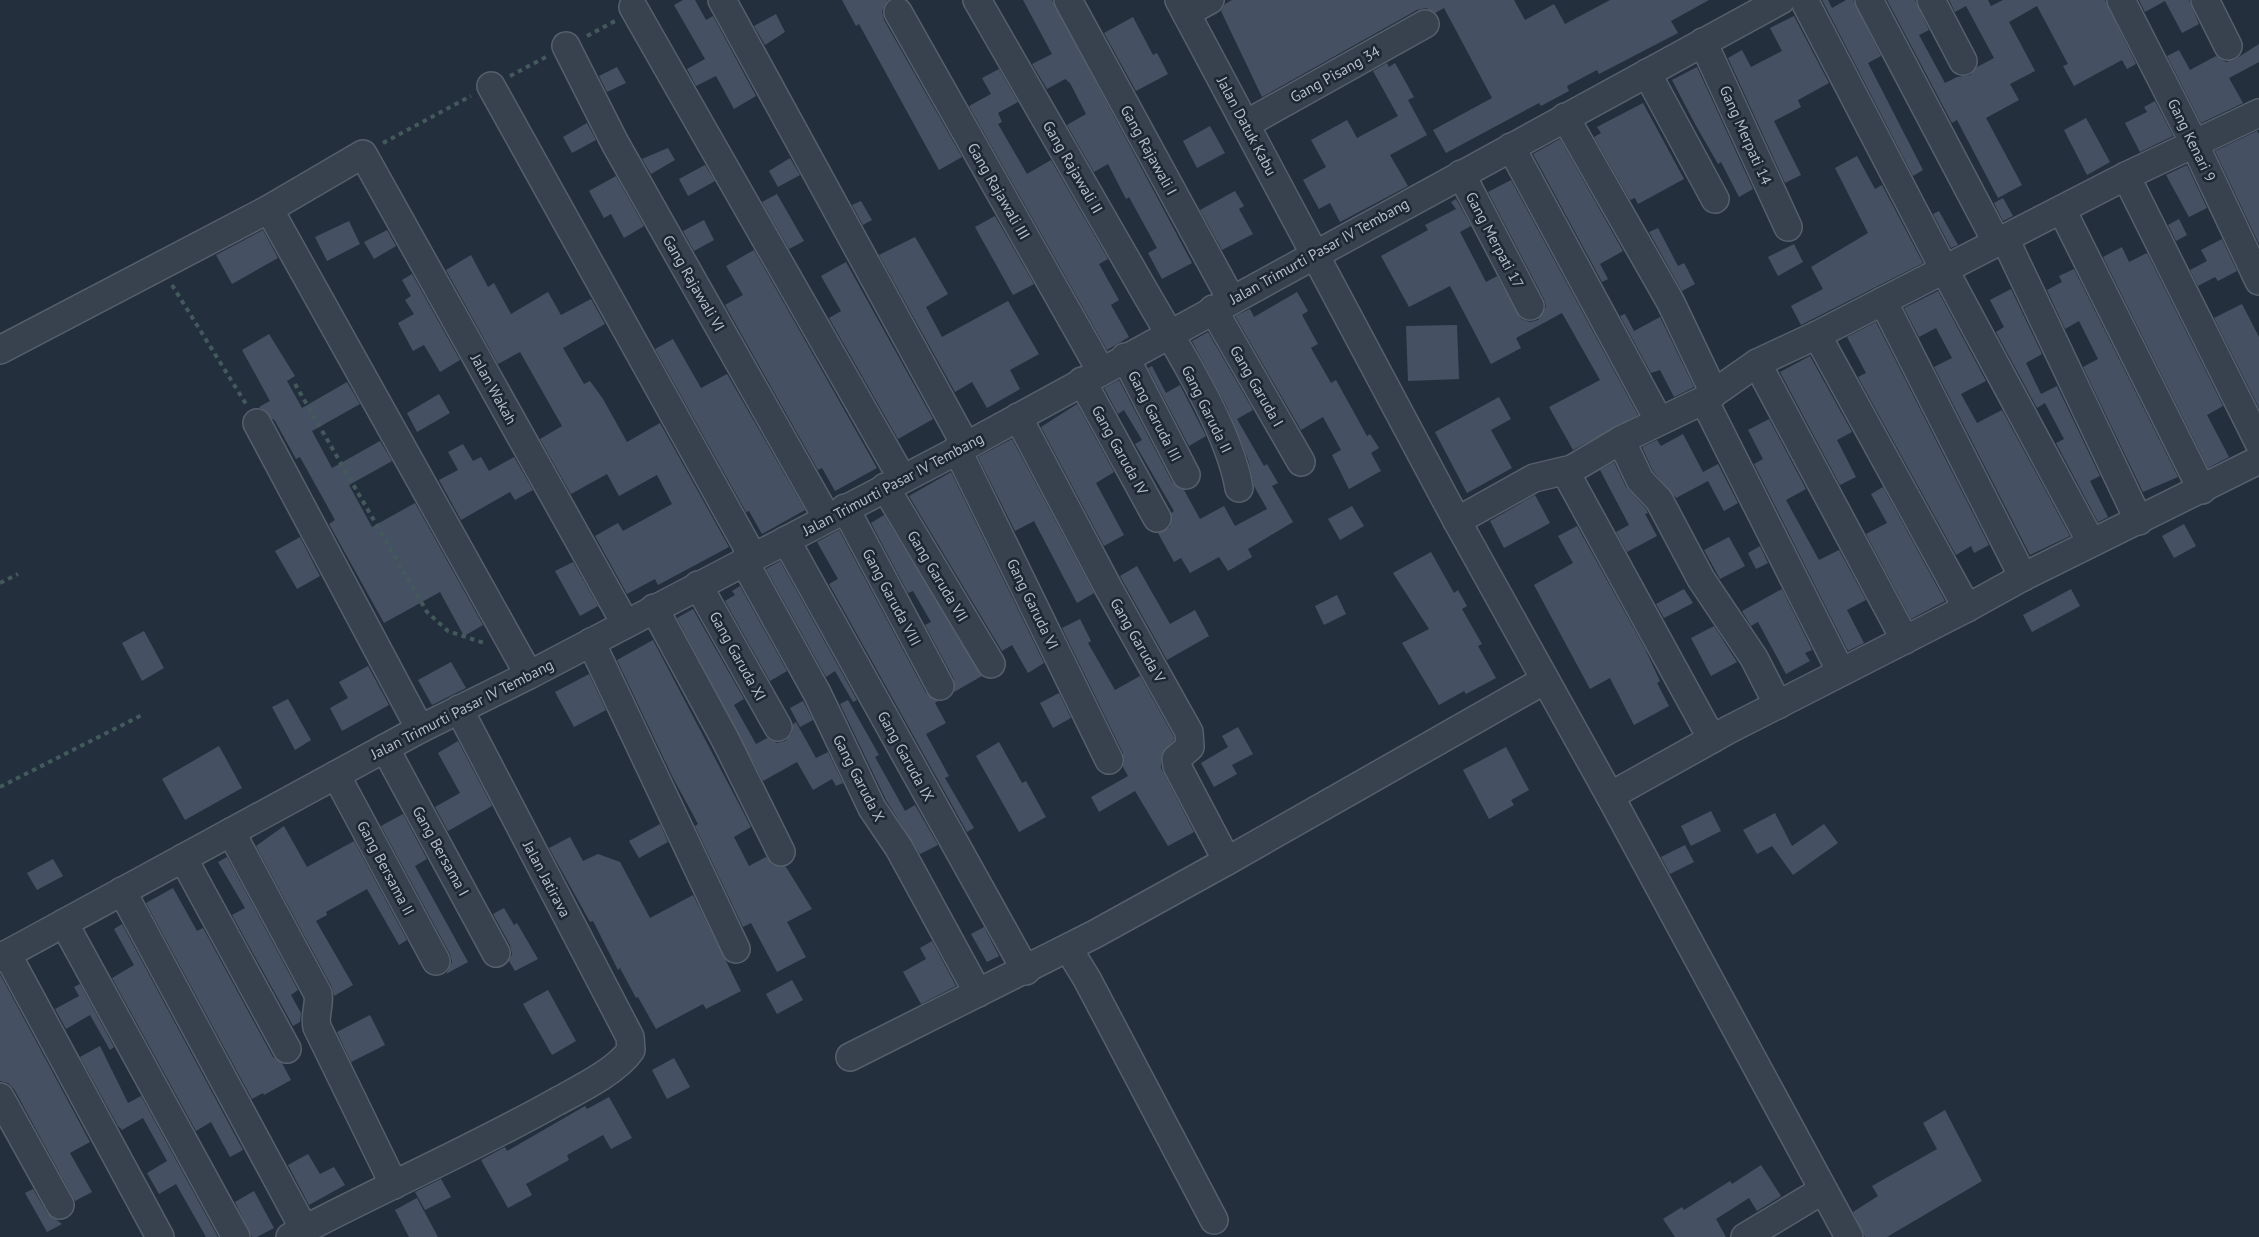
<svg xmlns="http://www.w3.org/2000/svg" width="2259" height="1237" font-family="'PT Sans',sans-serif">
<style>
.building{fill:#455162}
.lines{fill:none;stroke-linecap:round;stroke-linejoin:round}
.minor-casing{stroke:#565f6c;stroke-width:30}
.path{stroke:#44595c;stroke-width:4;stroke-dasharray:4.5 4.5;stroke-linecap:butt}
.minor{stroke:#38414e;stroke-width:27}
.labels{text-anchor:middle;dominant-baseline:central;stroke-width:5;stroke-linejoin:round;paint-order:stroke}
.street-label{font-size:15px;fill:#b4bcc9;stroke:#1d2633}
</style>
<rect width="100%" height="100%" fill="#242f3e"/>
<g class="building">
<polygon points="683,0 695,0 706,20 713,16 756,96 734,109 716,76 696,86 687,69 705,59 674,5"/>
<polygon points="842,0 888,0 882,11 884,20 962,157 939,170 859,24 856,26"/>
<polygon points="1023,0 1052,0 1192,263 1162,279 1148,253 1157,248 1129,197 1126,199 1108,164 1094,172 1067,125 1086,114 1070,83 1065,79 1047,89 1032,64 1052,54"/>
<polygon points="1232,0 1514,0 1525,20 1554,4 1565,24 1610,0 1709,0 1671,21 1678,33 1599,74 1597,70 1567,86 1569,91 1541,106 1539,103 1446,153 1433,130 1492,98 1444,8 1435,13 1426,8 1417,10 1262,97 1221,11 1225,4"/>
<polygon points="1822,0 1828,0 1832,8 1846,0 1853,0 1881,56 1868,63 1923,170 1913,176"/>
<polygon points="1887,0 1915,0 1929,30 1919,35 1945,83 1957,77 1970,75 1977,67 1994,58 1966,6 1955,12 1949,0 1988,0 1991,6 2003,0 2105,0 2136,64 2127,69 2122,60 2074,86 2063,66 2068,64 2037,6 2009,22 2035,71 2010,84 2019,100 1986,118 2022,185 1998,198 1957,120 1952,123"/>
<polygon points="2139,0 2189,0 2199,24 2182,33 2165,1 2145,12"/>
<polygon points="776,14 785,32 765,45 754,26"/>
<polygon points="1794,16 1829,83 1798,100 1801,107 1774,121 1801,175 1785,183 1728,58 1742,50 1751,67 1782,51 1770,28"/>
<polygon points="1133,17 1153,55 1157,53 1168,74 1136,91 1104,33"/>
<polygon points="2259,44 2259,62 2229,78 2243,103 2201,123 2167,56 2179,50 2190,70 2216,56 2226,62 2234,60"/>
<polygon points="1387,63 1389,67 1395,63 1414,97 1408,100 1427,135 1390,155 1408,186 1340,222 1330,203 1319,209 1303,180 1326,167 1311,140 1347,120 1357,138 1398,116 1373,71"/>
<polygon points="617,67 626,83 607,92 599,76"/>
<polygon points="1697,67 1753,189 1739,197 1721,162 1718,164 1695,124 1672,80"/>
<polygon points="999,69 1018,102 998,113 1002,122 998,124 1027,174 1051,160 1108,259 1099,264 1119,300 1111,305 1129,337 1107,350 969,106 991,94 982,78"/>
<polygon points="2155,101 2173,136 2140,152 2125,123 2147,112 2144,107"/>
<polygon points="1643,103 1684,179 1638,204 1635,198 1630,200 1594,137 1601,133 1597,127"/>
<polygon points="2086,118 2110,162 2087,175 2064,130"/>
<polygon points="587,123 596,140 572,153 563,137"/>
<polygon points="1210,126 1225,153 1197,168 1183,141"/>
<polygon points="2257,131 2259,134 2259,244 2215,151"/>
<polygon points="1560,139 1623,251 1600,264 1608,279 1602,282 1533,154"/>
<polygon points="668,148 675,160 651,174 642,159"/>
<polygon points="1857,156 1875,189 1882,185 1923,263 1801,325 1791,306 1823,289 1811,267 1868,233 1835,168"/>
<polygon points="790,158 800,175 778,187 769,171"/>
<polygon points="705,165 715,181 688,196 679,179"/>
<polygon points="2187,165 2207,208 2189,217 2166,175"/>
<polygon points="616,176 644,226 624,238 611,214 604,218 589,191"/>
<polygon points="1511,180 1638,415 1573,450 1549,407 1600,380 1562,313 1516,338 1521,348 1491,364 1450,286 1409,307 1381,256 1428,230 1425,225 1456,209 1451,202 1456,199 1471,226 1460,232 1486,282 1497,276 1521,319 1530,322 1538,320 1546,307 1544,299 1488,192"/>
<polygon points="1235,191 1244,206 1239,209 1253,234 1222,250 1200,210"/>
<polygon points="777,194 804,241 789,249 762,202"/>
<polygon points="2003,198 2013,216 2003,221 1994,203"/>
<polygon points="861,201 872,220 863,225 852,205"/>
<polygon points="1939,211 1958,245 1951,248 1933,214"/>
<polygon points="995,216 1034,284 1013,295 975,227"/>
<polygon points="2179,219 2187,235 2176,241 2168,225"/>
<polygon points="704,220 714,240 694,251 683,231"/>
<polygon points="349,221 360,244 327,261 315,237"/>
<polygon points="1658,228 1678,266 1684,263 1695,284 1682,291 1649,232"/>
<polygon points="263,230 278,258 232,284 216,255"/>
<polygon points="387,230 396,246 374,259 364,242"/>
<polygon points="915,237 948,294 926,307 942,337 1008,301 1039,354 1010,370 1020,389 987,408 972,382 955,392 879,255"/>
<polygon points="2222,239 2237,271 2218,281 2215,277 2198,286 2190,270 2207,261 2201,250"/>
<polygon points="1794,244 1803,262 1778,276 1768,257"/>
<polygon points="2122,247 2129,262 2147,253 2223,406 2207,415 2229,457 2208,468 2103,257"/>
<polygon points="754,250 877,468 835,491 822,468 818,470 725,305 743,295 726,266"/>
<polygon points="471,255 488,287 494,283 511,314 548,292 561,315 591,299 605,324 563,348 584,384 590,381 603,399 627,442 660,423 729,547 658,585 655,579 627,594 595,536 618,523 623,531 672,504 657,475 619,496 607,474 571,494 540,439 562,426 520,352 498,364 446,270"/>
<polygon points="846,262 933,419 898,439 829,318 841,311 821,276"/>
<polygon points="2074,269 2178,477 2143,492 2083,367 2098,359 2079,321 2065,329 2047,290 2062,282 2059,276"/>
<polygon points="412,274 460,360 440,372 424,345 413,351 398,323 414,314 405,300 411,296 402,280"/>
<polygon points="2011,289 2042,354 2026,363 2041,394 2057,386 2100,476 2090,481 2108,517 2098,522 2056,443 2064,439 2045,403 2037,408 1996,332 2004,327 1990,300"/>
<polygon points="1938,291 1986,381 1961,394 1977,423 2002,410 2070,536 2030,555 1934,367 1952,358 1936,328 1919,337 1904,308"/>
<polygon points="1297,292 1308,311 1302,315 1318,344 1311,348 1331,383 1336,380 1367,436 1370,434 1379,448 1371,453 1381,471 1349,489 1332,455 1341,450 1323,417 1301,430 1235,316 1250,309 1254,317"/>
<polygon points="2242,304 2259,337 2259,408 2214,318"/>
<polygon points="1625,314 1634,331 1660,317 1694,387 1674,397 1660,370 1651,373 1620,316"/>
<polygon points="1876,322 1989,545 1974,553 1971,546 1956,555 1858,377 1866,373 1847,337"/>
<polygon points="1457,325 1459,379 1408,381 1406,326"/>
<polygon points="1208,332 1253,410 1237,419 1264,466 1267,464 1278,483 1272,486 1293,522 1248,549 1252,557 1228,571 1219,557 1190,573 1181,558 1174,562 1158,533 1170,527 1171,513 1174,511 1135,444 1142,440 1124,410 1118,414 1104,388 1119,380 1172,482 1184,490 1200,519 1224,506 1235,526 1267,509 1254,486 1248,459 1227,407 1192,341"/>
<polygon points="269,334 295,376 287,381 302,408 347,382 360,404 312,431 332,468 380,441 392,461 349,485 372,527 415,503 483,625 464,636 440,592 384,623 329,524 335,520 300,457 296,459 275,421 259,407 270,401 242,350"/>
<polygon points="673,339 701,388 727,374 805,510 762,534 749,511 746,512 655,349"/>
<polygon points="1810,356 1852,432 1837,440 1856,477 1840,485 1780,372"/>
<polygon points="1152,366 1166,393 1180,385 1206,436 1189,446 1148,368"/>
<polygon points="439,394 450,413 417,432 407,413"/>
<polygon points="1499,397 1511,419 1491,430 1512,468 1467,493 1435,432"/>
<polygon points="1077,404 1114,472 1096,483 1124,535 1104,546 1041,427"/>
<polygon points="1769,419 1806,489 1786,500 1819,560 1839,550 1866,600 1847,610 1864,643 1848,651 1754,464 1763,459 1748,430"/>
<polygon points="1683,434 1703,472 1718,464 1738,503 1724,511 1708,481 1676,498 1653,471 1642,447 1657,440 1661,446"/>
<polygon points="1012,439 1094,593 1077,603 1034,521 1015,531 978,457"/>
<polygon points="463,444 473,461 481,457 489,471 514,457 533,490 515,500 510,492 461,520 439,480 458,470 448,452"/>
<polygon points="1614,462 1626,487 1646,509 1648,513 1645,514 1657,536 1627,552 1616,532 1629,525 1600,470"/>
<polygon points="951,472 1044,663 1028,673 1012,645 1002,651 909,496"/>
<polygon points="1883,487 1945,601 1911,619 1866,534 1887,523 1871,494"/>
<polygon points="1535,495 1550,523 1504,548 1490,521"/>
<polygon points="1352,506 1364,526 1340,540 1328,519"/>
<polygon points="884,515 982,676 954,692 954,679 925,625 931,622 913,591 908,593 871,523"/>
<polygon points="2184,524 2196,546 2174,558 2162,536"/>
<polygon points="1577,526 1645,649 1660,681 1657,683 1669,706 1634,725 1610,678 1590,689 1534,585 1573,563 1558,536"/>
<polygon points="839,530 926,693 938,701 935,703 946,723 926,734 949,776 945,778 974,828 967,832 829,584 838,579 817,542"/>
<polygon points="300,537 320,576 297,589 275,551"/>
<polygon points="1729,537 1745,566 1720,579 1704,550"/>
<polygon points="1760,546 1768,563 1756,569 1748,553"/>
<polygon points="1431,552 1454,593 1458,590 1467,606 1462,609 1482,644 1478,646 1496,678 1466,694 1464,691 1439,705 1402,643 1429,629 1393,573"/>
<polygon points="780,561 857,700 853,702 835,671 826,677 766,569"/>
<polygon points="573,562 598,606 580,616 555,571"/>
<polygon points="1137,566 1170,624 1195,610 1209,636 1167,660 1120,576"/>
<polygon points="740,586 787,671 770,681 725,601 735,595 732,591"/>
<polygon points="1684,589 1693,603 1664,618 1656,604"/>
<polygon points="1782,589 1812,650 1805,653 1810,661 1786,674 1758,622 1751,626 1742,611"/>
<polygon points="2071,589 2080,606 2032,632 2023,615"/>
<polygon points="1337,595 1346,614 1324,625 1315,606"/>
<polygon points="693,609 744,699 734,705 756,744 767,738 777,743 785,741 792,734 793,724 796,722 816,758 828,752 843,783 836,786 832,779 813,790 797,762 763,781 677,618"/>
<polygon points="1080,619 1091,641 1088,643 1115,690 1140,676 1174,737 1174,740 1162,753 1161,768 1194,832 1168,846 1135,791 1099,812 1091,797 1128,776 1123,767 1123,753 1062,628"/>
<polygon points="1714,626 1737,662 1711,676 1691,638"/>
<polygon points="144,631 164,668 142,681 122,643"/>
<polygon points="653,640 751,827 734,837 749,866 766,857 773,865 786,867 812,909 787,922 806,957 777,972 751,923 743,927 695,826 698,824 673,778 617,660"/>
<polygon points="451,662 466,688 432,705 418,680"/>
<polygon points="368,666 389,705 342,731 330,708 348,698 339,682"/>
<polygon points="589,674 606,710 574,727 555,692"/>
<polygon points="1059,693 1071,718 1053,728 1040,703"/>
<polygon points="288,699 311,740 295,750 272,707"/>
<polygon points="848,700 879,755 875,757 905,811 915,805 938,845 920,854 886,800 840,704"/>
<polygon points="803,701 813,720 800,727 790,708"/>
<polygon points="1238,727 1253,754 1232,765 1237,774 1214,787 1201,763 1228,747 1222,736"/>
<polygon points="458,741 492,806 448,831 435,807 460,793 438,753"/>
<polygon points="999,742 1022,783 1026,781 1046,817 1019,832 976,756"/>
<polygon points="219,746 242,788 185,820 162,779"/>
<polygon points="1506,747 1529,790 1511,800 1514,805 1489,819 1463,770"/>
<polygon points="1711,811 1721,831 1691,846 1681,826"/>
<polygon points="1775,813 1792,846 1824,824 1838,843 1793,875 1772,846 1757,854 1743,830"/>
<polygon points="403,814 427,859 415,866 468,962 446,974 452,962 450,954 381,826"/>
<polygon points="660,824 668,842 639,858 629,841"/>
<polygon points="284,826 307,867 354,841 407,940 399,945 367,889 326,912 327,915 316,921 353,985 334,996 332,987 256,846"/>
<polygon points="570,837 583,861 598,854 620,862 650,918 693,895 741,991 706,1009 703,1004 656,1029 638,997 636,998 620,968 618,970 593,921 590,922 549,848"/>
<polygon points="1685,845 1694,862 1670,874 1661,857"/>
<polygon points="227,857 298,990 291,995 301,1013 300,1022 293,1026 232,915 245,908 218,862"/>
<polygon points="53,859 63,876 37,890 27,873"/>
<polygon points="173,888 197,931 203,928 273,1057 282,1063 291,1080 264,1095 263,1093 252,1099 146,903"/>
<polygon points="504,908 514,925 517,923 538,959 515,971 509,961 512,954 510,945 493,914"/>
<polygon points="122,924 243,1150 230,1157 211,1122 196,1131 112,978 134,965 114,929"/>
<polygon points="984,927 999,956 987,962 971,934"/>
<polygon points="932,941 956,986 921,1004 903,972 926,959 920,948"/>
<polygon points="0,974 90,1142 70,1153 92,1192 75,1201 14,1089 8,1083 0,1081"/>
<polygon points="792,980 803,1000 777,1014 766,994"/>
<polygon points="80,984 114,1047 110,1050 90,1015 66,1029 55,1009 79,996 74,987"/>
<polygon points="548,990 576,1041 552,1055 523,1004"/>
<polygon points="370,1015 385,1045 351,1062 337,1032"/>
<polygon points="100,1046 128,1103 141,1096 218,1237 206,1237 176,1184 159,1194 147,1173 167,1161 143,1118 122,1130 118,1126 80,1057"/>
<polygon points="674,1058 690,1087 667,1099 652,1070"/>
<polygon points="609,1097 632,1138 611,1149 603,1135 567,1155 569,1160 526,1184 532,1195 508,1208 481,1160 505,1147 507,1151 585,1106 587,1109"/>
<polygon points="1945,1110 1982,1181 1887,1237 1865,1237 1853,1212 1878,1196 1872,1186 1937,1149 1923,1123"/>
<polygon points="308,1154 320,1174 334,1167 345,1185 309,1205 288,1165"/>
<polygon points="1761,1165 1781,1196 1757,1211 1749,1198 1716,1219 1726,1237 1675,1237 1663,1219 1682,1207 1684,1210 1730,1181 1732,1184"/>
<polygon points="441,1179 451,1197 425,1210 415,1192"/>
<polygon points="33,1189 47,1213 62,1224 47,1232 25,1193"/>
<polygon points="254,1191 274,1228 257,1237 252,1237 235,1202"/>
<polygon points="417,1198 438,1237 409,1237 395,1210"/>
</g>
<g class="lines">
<g class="minor-casing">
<g id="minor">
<polyline points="722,0 966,446"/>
<path d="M 977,0 C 1033,97 1089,195 1145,292 C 1176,346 1229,428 1239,488"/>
<polyline points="1068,0 1231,299"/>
<polyline points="1179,0 1457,521 1610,796 1849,1237"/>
<polyline points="1804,0 1944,269 2091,542"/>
<polyline points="1869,0 1997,243"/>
<polyline points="1931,0 1963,61"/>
<polyline points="2121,0 2194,143 2259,281"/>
<polyline points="2205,0 2228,46"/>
<polyline points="633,7 902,478"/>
<polyline points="898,12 1101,371"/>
<polyline points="1186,13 1210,0"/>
<polyline points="1703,42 1788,227"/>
<polyline points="566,46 615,143 827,518"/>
<polyline points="1647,73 1715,199"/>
<polyline points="491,86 753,557"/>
<polyline points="1565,117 1670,301 1714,393"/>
<polyline points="1246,124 1425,24"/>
<polyline points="1511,147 1659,421"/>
<polyline points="1461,174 1530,306"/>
<polyline points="2126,176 2259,443"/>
<polyline points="269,209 529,675"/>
<polyline points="2062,210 2202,490"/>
<polyline points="2005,239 2139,521"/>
<polyline points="1883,301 2023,577"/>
<polyline points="1213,309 1301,462"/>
<polyline points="1817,335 1967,608"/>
<polyline points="0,350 269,209 363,154 625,623"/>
<polyline points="1125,357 1186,475"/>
<polyline points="1757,363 1905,640"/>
<polyline points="1082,381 1157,518"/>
<polyline points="1704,400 1841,672"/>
<polyline points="1018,417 1109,589 1189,732 1190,747 1176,759 1177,766 1227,861"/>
<polyline points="257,423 420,729"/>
<polyline points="1621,440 1640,480 1659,500 1701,579 1754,658 1778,705"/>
<polyline points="957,449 1109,760"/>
<polyline points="1565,471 1712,739"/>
<polyline points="885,487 991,664"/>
<polyline points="845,508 940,686"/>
<polyline points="1457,521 1534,478 1572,469 1621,440 1704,400 1757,363 1817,335 2126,176 2259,113"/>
<polyline points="786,540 1026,971"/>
<polyline points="744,561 817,693 872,808 899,848 978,993"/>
<polyline points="698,585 778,727"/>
<polyline points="654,608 726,741 781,852"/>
<polyline points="591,642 736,949"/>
<polyline points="385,748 496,953"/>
<polyline points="336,775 436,961"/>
<polyline points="1610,796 1730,729 1967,608 2023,577 2259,460"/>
<path d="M 231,832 L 318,994 C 320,1006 314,1015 317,1027 L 394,1185"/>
<polyline points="183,858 287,1049"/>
<polyline points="122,891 304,1229"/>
<polyline points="64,923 236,1237"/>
<polyline points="1068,948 1087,979 1214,1220"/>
<polyline points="7,954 160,1237"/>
<polyline points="0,958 420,729 529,675 966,446 1781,0"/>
<polyline points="850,1057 1095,934 1227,861 1545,680"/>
<polyline points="0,1097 60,1205"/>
<path d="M 290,1237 C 378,1190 469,1151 556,1102 C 578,1090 617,1071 631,1050 L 630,1037 L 459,709"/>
<polyline points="1745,1237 1823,1190"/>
</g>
</g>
<g class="path">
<polyline points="587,36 615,21"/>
<polyline points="510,76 546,57"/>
<polyline points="383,143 471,96"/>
<polyline points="172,285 246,404"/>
<polyline points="295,384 427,612 448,631 484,643"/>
<polyline points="0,583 18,574"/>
<polyline points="0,787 142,715"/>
</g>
<use href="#minor" class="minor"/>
</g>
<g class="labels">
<g class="street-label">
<text transform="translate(1335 74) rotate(-29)">Gang Pisang 34</text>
<text transform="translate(1247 126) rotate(62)">Jalan Datuk Kabu</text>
<text transform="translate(1746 135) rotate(66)">Gang Merpati 14</text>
<text transform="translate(2192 140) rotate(64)">Gang Kenari 9</text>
<text transform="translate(1149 150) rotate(61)">Gang Rajawali I</text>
<text transform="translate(1073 167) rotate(60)">Gang Rajawali II</text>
<text transform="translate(999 191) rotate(60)">Gang Rajawali III</text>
<text transform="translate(1495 240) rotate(62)">Gang Merpati 17</text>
<text transform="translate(1319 251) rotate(-29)">Jalan Trimurti Pasar IV Tembang</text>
<text transform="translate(694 283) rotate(60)">Gang Rajawali VI</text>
<text transform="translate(1257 386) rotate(60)">Gang Garuda I</text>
<text transform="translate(494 389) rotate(61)">Jalan Wakah</text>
<text transform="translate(1207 409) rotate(64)">Gang Garuda II</text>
<text transform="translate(1155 416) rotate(63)">Gang Garuda III</text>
<text transform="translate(1120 450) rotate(61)">Gang Garuda IV</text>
<text transform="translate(893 484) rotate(-28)">Jalan Trimurti Pasar IV Tembang</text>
<text transform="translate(938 576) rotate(59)">Gang Garuda VII</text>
<text transform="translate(892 597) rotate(62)">Gang Garuda VIII</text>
<text transform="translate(1033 604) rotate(64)">Gang Garuda VI</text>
<text transform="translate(1138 640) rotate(60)">Gang Garuda V</text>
<text transform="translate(738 656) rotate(61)">Gang Garuda XI</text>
<text transform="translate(462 709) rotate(-27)">Jalan Trimurti Pasar IV Tembang</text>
<text transform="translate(906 756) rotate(61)">Gang Garuda IX</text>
<text transform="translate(859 778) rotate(63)">Gang Garuda X</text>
<text transform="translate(441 851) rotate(61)">Gang Bersama I</text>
<text transform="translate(386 868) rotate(62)">Gang Bersama II</text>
<text transform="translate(547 879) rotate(62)">Jalan Jatirava</text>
</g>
</g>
</svg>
